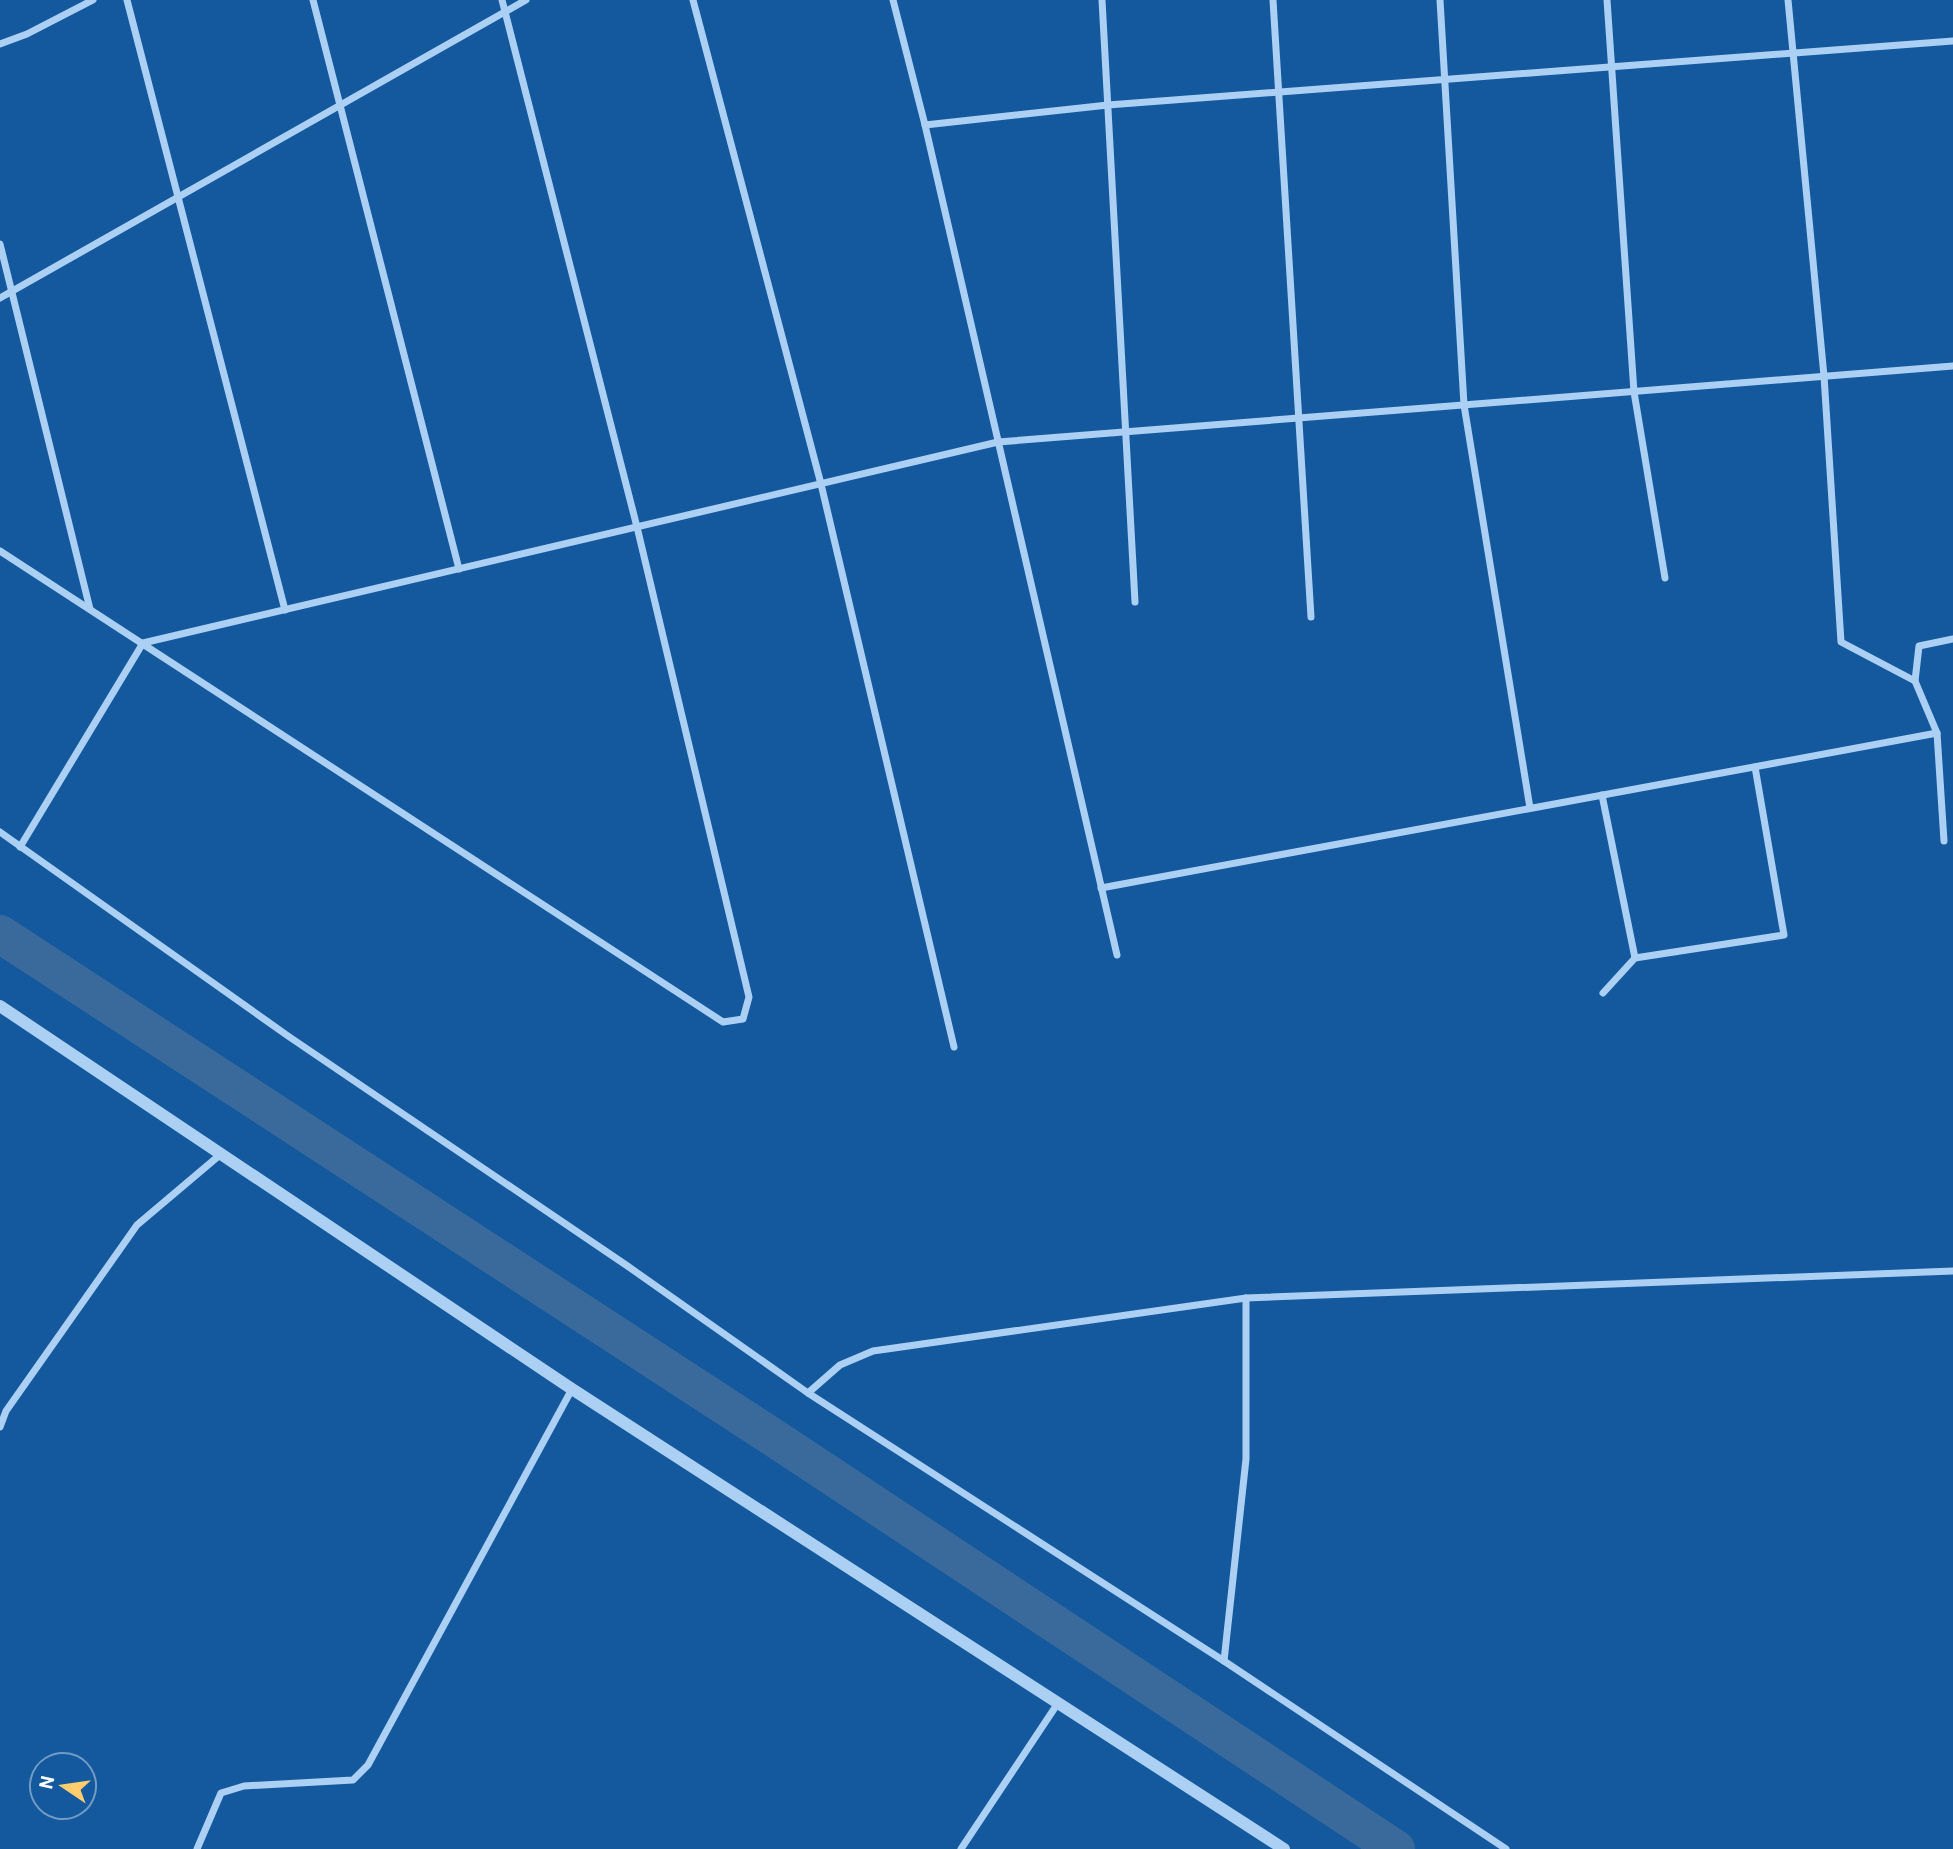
<svg xmlns="http://www.w3.org/2000/svg" width="1953" height="1849" font-family="Barlow,sans-serif">
<style>
.lines{fill:none;stroke-linecap:round;stroke-linejoin:round}
.canal{stroke:#396a9b;stroke-width:38}
.minor{stroke:#abd0f4;stroke-width:7}
.tertiary{stroke:#abd0f4;stroke-width:12}
</style>
<rect width="100%" height="100%" fill="#14599e"/>
<g class="lines">
<polyline class="canal" points="0,934 774,1438 1396,1849"/>
<g class="minor">
<polyline points="127,0 285,610"/>
<polyline points="313,0 459,569"/>
<polyline points="693,0 821,484 954,1047"/>
<polyline points="893,0 925,125 1117,955"/>
<polyline points="1102,0 1135,602"/>
<polyline points="1273,0 1311,617"/>
<polyline points="1440,0 1464,405 1530,808"/>
<polyline points="1607,0 1634,392 1665,578"/>
<polyline points="1788,0 1824,376 1841,642 1915,681"/>
<polyline points="0,44 27,34 93,0"/>
<polyline points="925,125 1108,105 1953,41"/>
<polyline points="0,244 90,609"/>
<polyline points="0,298 526,0"/>
<polyline points="0,551 723,1022 743,1019 749,997 637,527 502,0"/>
<polyline points="1602,795 1635,958 1603,993"/>
<polyline points="0,832 288,1036 626,1265 808,1393 1224,1661 1506,1849"/>
<polyline points="1944,841 1937,733 1915,681 1919,646 1953,639"/>
<polyline points="20,847 143,643 998,442 1953,366"/>
<polyline points="1101,888 1937,733"/>
<polyline points="1635,958 1784,935 1755,767"/>
<polyline points="808,1393 840,1365 873,1351 1246,1298 1953,1271"/>
<polyline points="0,1427 6,1411 137,1225 221,1154"/>
<polyline points="1224,1661 1246,1459 1246,1298"/>
<polyline points="197,1849 221,1793 244,1786 353,1780 368,1765 572,1389"/>
<polyline points="961,1849 1058,1703"/>
</g>
<polyline class="tertiary" points="0,1006 572,1389 1284,1849"/>
</g>
<g transform="translate(63 1786) rotate(283)"><circle r="33" fill="#14599e" stroke="#729bc5" stroke-width="2"/>
<path d="M0-5L12 26L0 18L-12 26Z" fill="#ffcc6e"/>
<text y="-10" font-size="19" font-weight="bold" text-anchor="middle" fill="#ffffff">N</text>
</g>
</svg>
